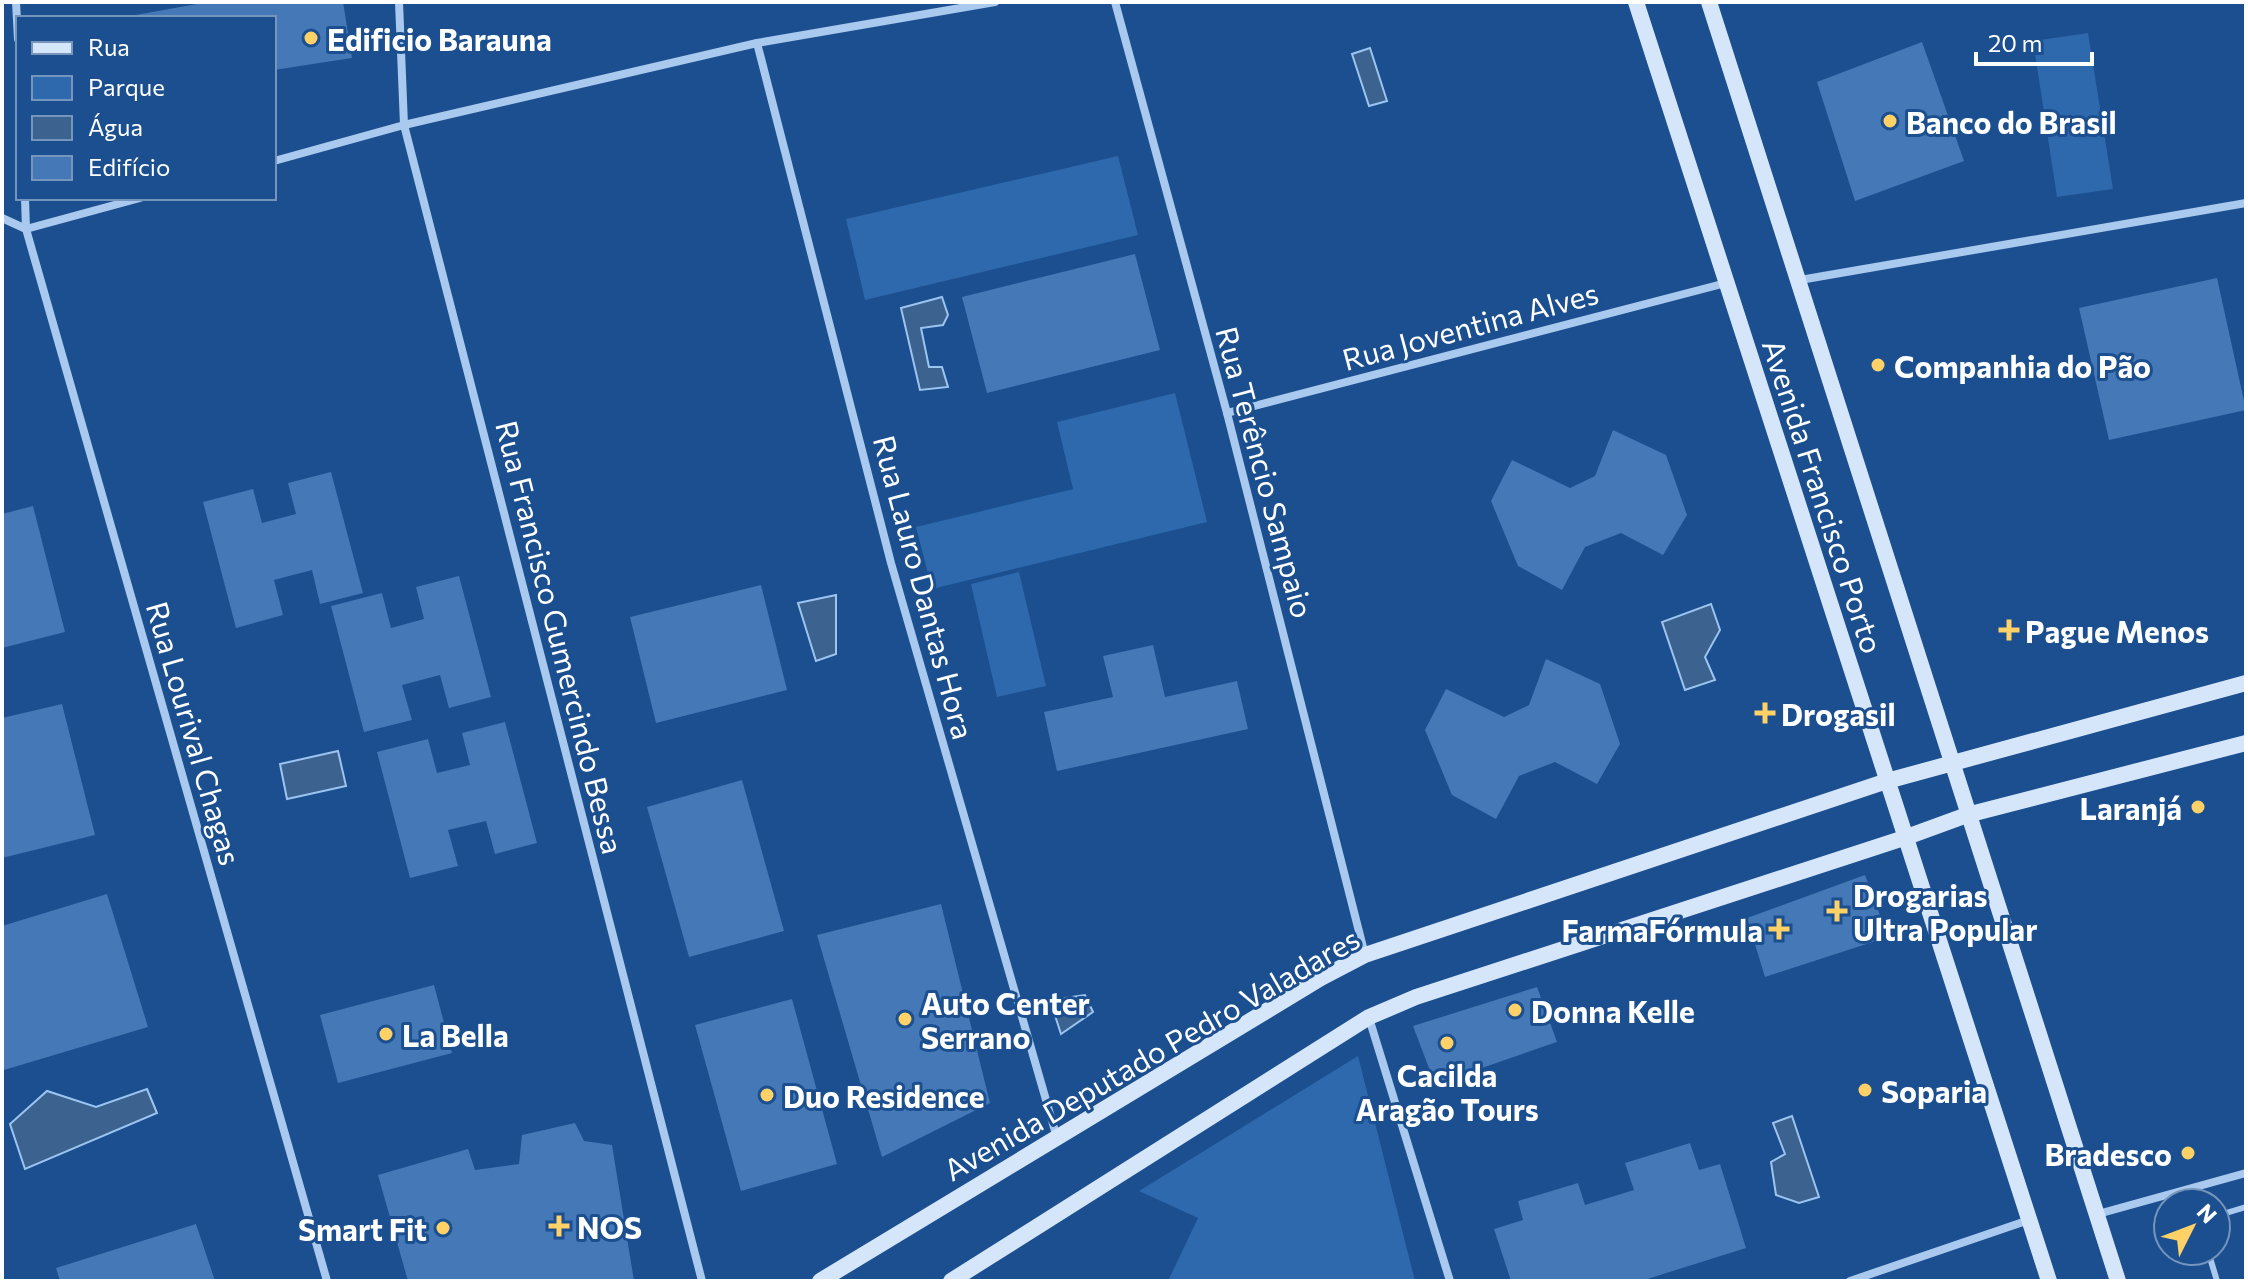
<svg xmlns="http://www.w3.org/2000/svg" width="2248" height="1283" font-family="Commissioner,sans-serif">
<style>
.green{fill:#2e69ad}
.water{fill:#3c6290;stroke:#9cc4f0;stroke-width:2}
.building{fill:#4478b7}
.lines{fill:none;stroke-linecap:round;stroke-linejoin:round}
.lane{stroke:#a9c9ee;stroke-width:6}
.street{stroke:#a9c9ee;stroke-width:8}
.secondary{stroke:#d6e6fa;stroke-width:16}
.poi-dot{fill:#ffd166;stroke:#1b4f8f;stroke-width:3}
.labels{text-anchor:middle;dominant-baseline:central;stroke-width:6;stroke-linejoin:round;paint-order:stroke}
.poi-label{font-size:30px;font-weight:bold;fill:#fff;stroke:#1b4f8f;text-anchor:start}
.street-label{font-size:30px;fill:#fff;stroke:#1b4f8f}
</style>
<rect width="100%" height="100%" fill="#1b4f8f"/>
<g class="green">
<polygon points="2088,33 2113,189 2057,197 2033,41"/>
<polygon points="1118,156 1138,235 865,300 846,219"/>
<polygon points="1175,393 1207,522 932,589 916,527 1073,489 1057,422"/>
<polygon points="1019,572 1046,686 997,697 971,584"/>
<polygon points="1358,1056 1415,1281 1168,1281 1198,1218 1139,1191"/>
</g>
<g class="water">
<polygon points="1370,48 1387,101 1369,106 1352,54"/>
<polygon points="942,297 948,315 943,325 921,328 929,367 942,367 948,387 920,390 901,308"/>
<polygon points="836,595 836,654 816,661 798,603"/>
<polygon points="1711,604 1720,630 1705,657 1715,680 1685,690 1662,622"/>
<polygon points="338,751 346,786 287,799 280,764"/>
<polygon points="1085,995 1093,1012 1061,1034 1050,1000"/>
<polygon points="147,1089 157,1113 25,1169 10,1124 47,1091 96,1107"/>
<polygon points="1792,1116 1819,1197 1799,1203 1776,1195 1771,1162 1785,1154 1773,1123"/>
</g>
<g class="building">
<polygon points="208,2 343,2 352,58 274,70 274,18 119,18"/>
<polygon points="1922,42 1964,161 1855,201 1817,82"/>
<polygon points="1135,254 1160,350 987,393 962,297"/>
<polygon points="2217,278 2246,410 2109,440 2079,308"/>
<polygon points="1613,430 1666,455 1687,515 1663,555 1621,533 1585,547 1562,590 1518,566 1491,501 1512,460 1570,488 1595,476"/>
<polygon points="331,472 363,593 320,604 312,570 274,580 283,615 236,628 203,502 253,489 262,523 296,514 288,483"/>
<polygon points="33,506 65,632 2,648 2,514"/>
<polygon points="459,576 491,697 449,708 440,675 402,685 412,720 364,732 331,606 382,593 391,628 424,619 416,587"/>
<polygon points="761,585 787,690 656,723 630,617"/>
<polygon points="1153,645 1165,697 1237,681 1248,729 1057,771 1044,712 1113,697 1103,656"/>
<polygon points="1546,659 1600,684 1620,744 1597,784 1555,762 1519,776 1496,819 1452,795 1425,730 1446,689 1504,717 1529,705"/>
<polygon points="62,704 95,835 2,858 2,718"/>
<polygon points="505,722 537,843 495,854 486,821 448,830 458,866 410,878 377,752 428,739 437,773 470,765 462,733"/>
<polygon points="742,780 784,931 689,957 647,807"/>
<polygon points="1865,875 1888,937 1765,977 1747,918"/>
<polygon points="107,894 148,1027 4,1070 2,1062 2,926"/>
<polygon points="941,904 990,1103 882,1157 817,935"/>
<polygon points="434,985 452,1053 338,1083 320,1015"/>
<polygon points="1537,987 1557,1042 1435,1084 1413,1026"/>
<polygon points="792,999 837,1164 741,1191 695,1025"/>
<polygon points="575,1123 584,1141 612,1145 634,1281 408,1281 378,1175 468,1149 475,1170 519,1164 522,1135"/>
<polygon points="1690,1143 1699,1170 1720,1164 1746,1248 1641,1281 1511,1281 1494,1229 1523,1220 1518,1201 1578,1183 1585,1205 1634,1190 1625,1163"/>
<polygon points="196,1224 215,1281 60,1281 56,1268"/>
</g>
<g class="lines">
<g class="lane">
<polyline points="2216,1216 2246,1207"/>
<polyline points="2208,1251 2217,1281"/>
</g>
<g class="street">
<polyline points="16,2 18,39"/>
<polyline points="399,2 404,125 702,1281"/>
<polyline points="1115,2 1227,413 1365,955"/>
<polyline points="757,43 891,563 1057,1138"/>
<polyline points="274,161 404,125 757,43 995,2"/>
<polyline points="25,198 26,229 327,1281"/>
<polyline points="2,218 26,229 140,198"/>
<polyline points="1800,280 2246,203"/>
<polyline points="1227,413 1726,283"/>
<polyline points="1369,1018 1450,1281"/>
<polyline points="2098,1214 2246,1173"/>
<polyline points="1850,1281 2029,1220"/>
</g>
<g class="secondary">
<polyline points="1636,2 2049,1281"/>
<polyline points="1709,2 2118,1281"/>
<polyline points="820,1281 1321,978 1365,955 1887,781 2246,683"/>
<polyline points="951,1281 1369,1017 1416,997 1904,838 1967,815 2246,743"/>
</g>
</g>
<g class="poi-dot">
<circle cx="311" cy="38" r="8"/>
<circle cx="1890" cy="121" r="8"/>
<circle cx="1878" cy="365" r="8"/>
<path d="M2005 618h8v8h8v8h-8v8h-8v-8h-8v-8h8z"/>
<path d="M1761 701h8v8h8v8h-8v8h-8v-8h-8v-8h8z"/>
<circle cx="2198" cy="807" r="8"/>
<path d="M1833 899h8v8h8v8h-8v8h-8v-8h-8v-8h8z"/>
<path d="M1775 917h8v8h8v8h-8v8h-8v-8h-8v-8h8z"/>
<circle cx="1515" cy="1010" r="8"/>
<circle cx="905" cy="1019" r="8"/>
<circle cx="386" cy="1034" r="8"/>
<circle cx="1447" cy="1043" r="8"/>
<circle cx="1865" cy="1090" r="8"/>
<circle cx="767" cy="1095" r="8"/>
<circle cx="2188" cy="1153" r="8"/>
<path d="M555 1214h8v8h8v8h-8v8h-8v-8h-8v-8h8z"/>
<circle cx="443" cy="1228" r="8"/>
</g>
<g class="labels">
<g class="poi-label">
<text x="327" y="38">Edificio Barauna</text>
<text x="1906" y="121">Banco do Brasil</text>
<text x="1894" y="365">Companhia do Pão</text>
<text x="2025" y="630">Pague Menos</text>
<text x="1781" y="713">Drogasil</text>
<text x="2182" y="807" text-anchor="end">Laranjá</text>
<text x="1853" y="894">Drogarias<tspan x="1853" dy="34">Ultra Popular</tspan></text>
<text x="1763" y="929" text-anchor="end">FarmaFórmula</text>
<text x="921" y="1002">Auto Center<tspan x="921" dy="34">Serrano</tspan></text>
<text x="1531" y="1010">Donna Kelle</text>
<text x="402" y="1034">La Bella</text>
<text x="1447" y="1074" text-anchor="middle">Cacilda<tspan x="1447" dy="34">Aragão Tours</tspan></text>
<text x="1881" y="1090">Soparia</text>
<text x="783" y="1095">Duo Residence</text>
<text x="2172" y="1153" text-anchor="end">Bradesco</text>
<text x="577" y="1226">NOS</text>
<text x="427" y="1228" text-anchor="end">Smart Fit</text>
</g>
<g class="street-label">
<text transform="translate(1470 325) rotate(-15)">Rua Joventina Alves</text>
<text transform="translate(1266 472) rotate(75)">Rua Terêncio Sampaio</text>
<text transform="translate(1824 496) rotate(72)">Avenida Francisco Porto</text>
<text transform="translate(925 587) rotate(75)">Rua Lauro Dantas Hora</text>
<text transform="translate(561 637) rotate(76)">Rua Francisco Gumercindo Bessa</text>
<text transform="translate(195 733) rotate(74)">Rua Lourival Chagas</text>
<text transform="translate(1151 1053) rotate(-30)">Avenida Deputado Pedro Valadares</text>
</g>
</g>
<rect width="2248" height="1283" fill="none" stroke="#ffffff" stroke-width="8"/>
<rect x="16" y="16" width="260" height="184" fill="#1b4f8f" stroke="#7695bc" stroke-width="2"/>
<rect x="32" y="42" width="40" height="12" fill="#d6e6fa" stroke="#7695bc" stroke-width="2"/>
<text x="88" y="56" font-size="24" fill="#ffffff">Rua</text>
<rect x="32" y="76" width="40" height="24" fill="#2e69ad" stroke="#7695bc" stroke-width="2"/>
<text x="88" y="96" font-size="24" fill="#ffffff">Parque</text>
<rect x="32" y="116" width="40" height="24" fill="#3c6290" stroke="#7695bc" stroke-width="2"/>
<text x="88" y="136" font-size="24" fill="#ffffff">Água</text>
<rect x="32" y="156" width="40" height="24" fill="#4478b7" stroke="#7695bc" stroke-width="2"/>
<text x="88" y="176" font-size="24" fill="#ffffff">Edifício</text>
<g transform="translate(2192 1227) rotate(48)"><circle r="38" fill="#1b4f8f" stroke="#7695bc" stroke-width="2"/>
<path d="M0-6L14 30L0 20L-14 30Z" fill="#ffd166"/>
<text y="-12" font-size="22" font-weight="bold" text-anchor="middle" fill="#ffffff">N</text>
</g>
<path d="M1976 52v12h116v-12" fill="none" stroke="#ffffff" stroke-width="4"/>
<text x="1988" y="52" font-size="24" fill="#ffffff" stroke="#1b4f8f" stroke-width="6" paint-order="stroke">20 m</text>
</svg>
